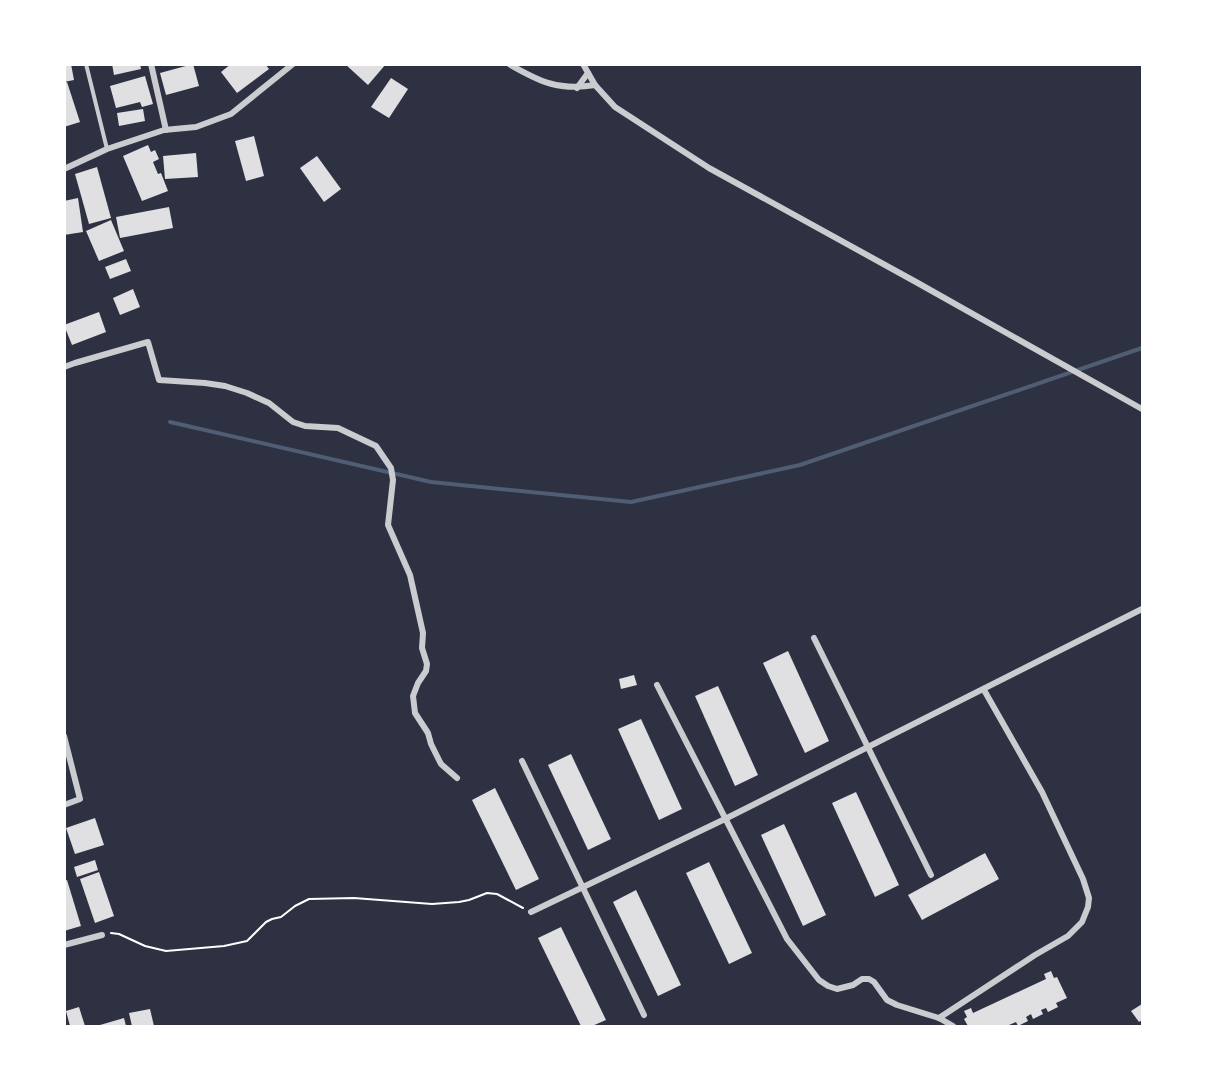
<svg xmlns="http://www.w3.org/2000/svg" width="1207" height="1091" font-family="Helvetica,sans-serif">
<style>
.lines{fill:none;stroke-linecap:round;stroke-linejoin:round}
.stream{stroke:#4f5d75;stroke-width:4}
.building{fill:#e0e0e3}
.path{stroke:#fff;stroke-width:2}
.service{stroke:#caccd0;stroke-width:4}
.minor{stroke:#caccd0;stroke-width:6}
</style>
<rect width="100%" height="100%" fill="#2d3142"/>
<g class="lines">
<polyline class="stream" points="170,422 431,482 631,502 800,465 1142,348"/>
</g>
<g class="building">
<polygon points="64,64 71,64 74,80 64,82"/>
<polygon points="112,64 140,64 141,69 114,75"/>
<polygon points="193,64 199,86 166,95 160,73"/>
<polygon points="231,64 265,64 269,69 237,93 221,72"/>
<polygon points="345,64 386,64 368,85"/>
<polygon points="145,76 153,104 142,107 140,102 116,108 110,86"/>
<polygon points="391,78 408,89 389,118 371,107"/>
<polygon points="67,82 80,122 64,127 64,83"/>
<polygon points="143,109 145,121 119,126 117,113"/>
<polygon points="254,136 264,176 246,181 235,141"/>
<polygon points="148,145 151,152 155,150 159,159 153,162 158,174 161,173 168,191 142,201 123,156"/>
<polygon points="196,153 198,177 165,179 163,156"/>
<polygon points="317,156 341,189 324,202 300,168"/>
<polygon points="97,167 111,218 89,224 75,174"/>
<polygon points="78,198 83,232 64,235 64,201"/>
<polygon points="169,207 173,228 120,238 116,217"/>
<polygon points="111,220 124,251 99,261 86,231"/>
<polygon points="126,259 131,271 110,279 105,267"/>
<polygon points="133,289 140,307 120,315 113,298"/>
<polygon points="99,312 106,332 72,345 64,325"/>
<polygon points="788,651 829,741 805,753 763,663"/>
<polygon points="634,675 637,685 621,689 619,679"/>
<polygon points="718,686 758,775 735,786 695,696"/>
<polygon points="641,719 682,809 659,820 618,729"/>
<polygon points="571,754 611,839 588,850 548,765"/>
<polygon points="495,788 539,879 516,890 472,800"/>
<polygon points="856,792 899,885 875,897 832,803"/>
<polygon points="95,818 104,845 75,854 66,828"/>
<polygon points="784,824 826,915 803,926 761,835"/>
<polygon points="985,853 999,879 922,920 908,895"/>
<polygon points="95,860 98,870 77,877 74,867"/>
<polygon points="709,862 752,953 729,964 686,873"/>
<polygon points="99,872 114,916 95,923 80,879"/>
<polygon points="67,880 81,926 64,931 64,881"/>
<polygon points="636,890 681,985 658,996 613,902"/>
<polygon points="561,927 606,1020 592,1026 581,1026 538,938"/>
<polygon points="1051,971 1054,978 1057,977 1067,998 1056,1003 1058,1007 1048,1012 1046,1008 1041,1010 1043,1014 1033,1019 1031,1014 1026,1017 1028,1021 1018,1026 1016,1022 1009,1025 1010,1026 968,1026 964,1019 967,1017 964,1011 971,1008 973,1013 1046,979 1044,974"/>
<polygon points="1142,1004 1142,1020 1139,1022 1131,1011"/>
<polygon points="79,1007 85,1026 70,1026 66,1011"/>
<polygon points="150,1009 154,1026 132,1026 129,1013"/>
<polygon points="124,1018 126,1026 100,1026 100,1025"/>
</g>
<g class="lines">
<polyline class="path" points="111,933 119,934 145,946 166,951 224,946 247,941 266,922 272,919 281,917 295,906 309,899 354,898 432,904 459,902 469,900 487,893 497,894 523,908"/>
<polyline class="service" points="86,64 107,149"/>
<g class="minor">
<polyline points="151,64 166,130"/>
<path d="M 509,64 C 540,82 559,91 595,85"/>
<polyline points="583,64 595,85 615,107 709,168 916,282 1142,409"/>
<polyline points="577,88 588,73"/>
<polyline points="64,169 107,149 164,130 196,127 231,114 293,64"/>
<polyline points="64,367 75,363 148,342 159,380 205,383 225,386 247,393 269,403 293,422 305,426 338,428 376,446 391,468 393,480 388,525 410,575 423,633 422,648 427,664 426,671 418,683 413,696 415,713 428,733 431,744 441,764 457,778"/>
<polyline points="814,638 931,875"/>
<polyline points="657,685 787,939 819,980 828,986 837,989 853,985 862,979 869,979 874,982 887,1000 897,1005 939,1018 953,1026"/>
<polyline points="64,736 80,799 64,805"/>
<polyline points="522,761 644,1015"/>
<polyline points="531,912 725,819 1142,609"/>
<polyline points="64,945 102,935"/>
<polyline points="939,1018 1035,955 1068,936 1082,922 1088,907 1089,898 1083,879 1042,792 984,690"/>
</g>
</g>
<rect width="1207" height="1091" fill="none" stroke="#ffffff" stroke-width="132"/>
</svg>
